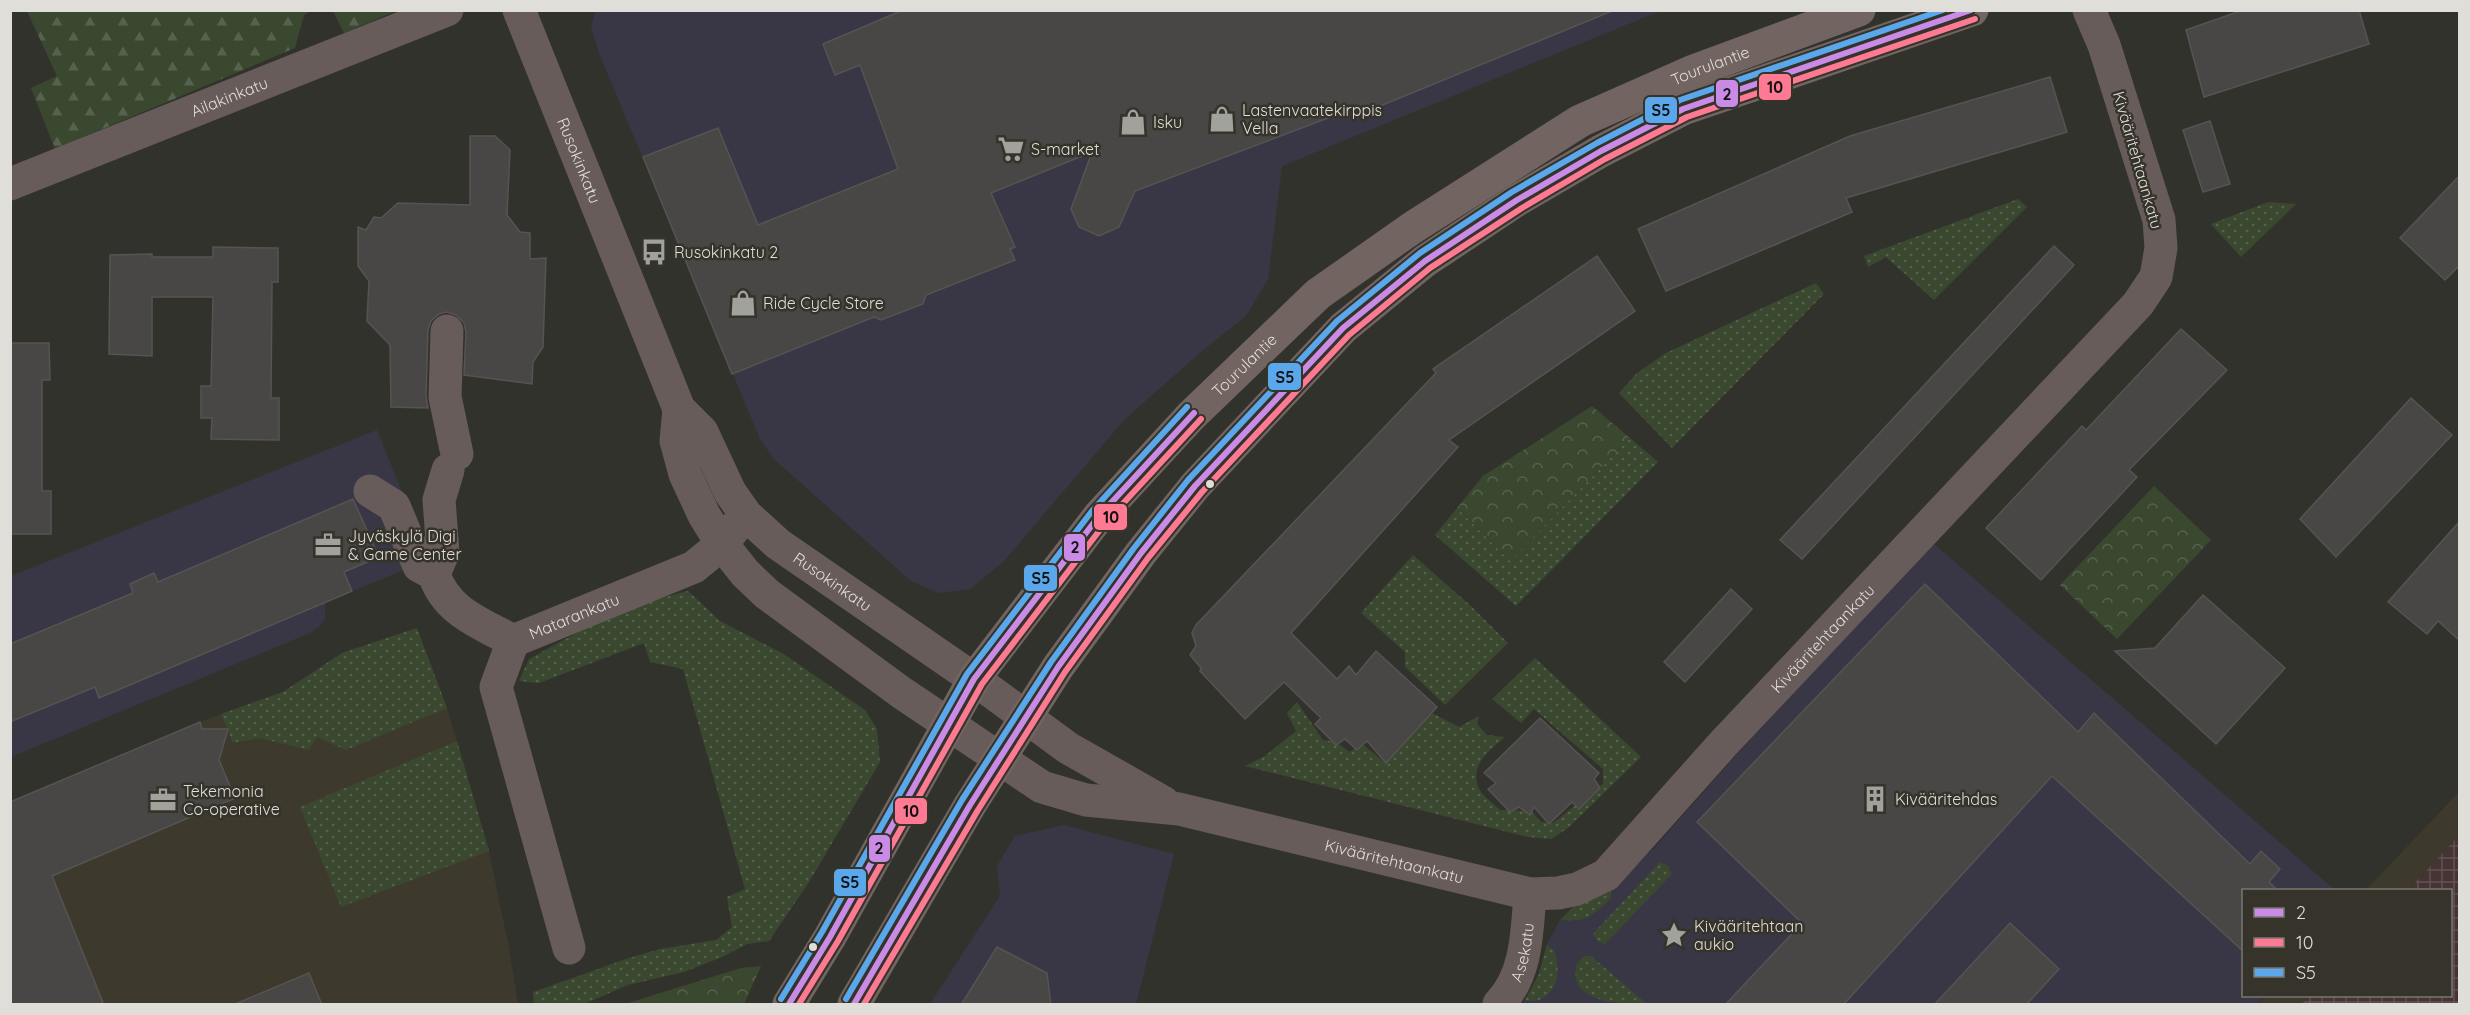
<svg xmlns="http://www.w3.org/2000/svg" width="2470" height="1015" font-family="Quicksand,sans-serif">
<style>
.commercial{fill:#393745}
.industrial{fill:url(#industrial-grid)}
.built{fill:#3d392c}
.grass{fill:url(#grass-dots)}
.forest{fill:url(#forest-firs)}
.park{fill:url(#park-crowns)}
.building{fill:#484746;stroke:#565453;stroke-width:1.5}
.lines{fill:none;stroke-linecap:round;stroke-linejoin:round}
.minor{stroke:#685c5a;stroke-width:33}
.major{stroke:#726460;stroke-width:33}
.bus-1-casing{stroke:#35332a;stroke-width:10}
.bus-2-casing{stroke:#35332a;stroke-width:10}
.bus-3-casing{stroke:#35332a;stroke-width:10}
.bus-1{stroke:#ca8be6;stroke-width:6}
.bus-2{stroke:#fe7a93;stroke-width:6}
.bus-3{stroke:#5aa8eb;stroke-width:6}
.bus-dot{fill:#dfded8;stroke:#35332a;stroke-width:2}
.labels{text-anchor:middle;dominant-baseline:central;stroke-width:5;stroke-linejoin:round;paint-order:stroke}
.street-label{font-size:16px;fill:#dfded8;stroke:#35332a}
.poi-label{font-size:16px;fill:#dfded8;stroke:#35332a;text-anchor:start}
.line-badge{stroke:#35332a;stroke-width:2}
.pale-badge-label{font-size:16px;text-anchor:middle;font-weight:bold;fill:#111}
</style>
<defs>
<pattern id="industrial-grid" width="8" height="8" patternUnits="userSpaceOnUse" patternTransform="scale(1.5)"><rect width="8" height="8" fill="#463434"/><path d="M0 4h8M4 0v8" fill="none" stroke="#605151"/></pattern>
<pattern id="grass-dots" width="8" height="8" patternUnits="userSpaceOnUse" patternTransform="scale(1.5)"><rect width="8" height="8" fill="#3a4830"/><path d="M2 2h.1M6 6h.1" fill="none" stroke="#56624d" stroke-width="1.8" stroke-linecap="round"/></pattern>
<pattern id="forest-firs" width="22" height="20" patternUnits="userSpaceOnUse" patternTransform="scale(1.5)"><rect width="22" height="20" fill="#3a4830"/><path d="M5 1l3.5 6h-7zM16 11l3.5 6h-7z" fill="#56624d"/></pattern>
<pattern id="park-crowns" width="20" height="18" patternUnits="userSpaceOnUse" patternTransform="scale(1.5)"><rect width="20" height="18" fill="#3a4830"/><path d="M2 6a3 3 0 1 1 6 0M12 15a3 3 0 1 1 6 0" fill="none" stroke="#56624d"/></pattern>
</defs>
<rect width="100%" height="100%" fill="#32322d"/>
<g class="commercial">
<polygon points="596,10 1660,11 1282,166 1268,279 1246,316 1202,351 1125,419 1003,562 970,589 938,593 911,581 774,459 760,439 599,53 591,27"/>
<polygon points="377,430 429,560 325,602 325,618 320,626 310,633 11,757 11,576"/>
<polygon points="1928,539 2335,890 2244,890 2244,996 2265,996 2257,1004 1521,1004 1525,1000 1539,974 1547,944 1560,920 1575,905 1611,891 1654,848"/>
<polygon points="1064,825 1174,854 1136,1004 930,1004 1000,896 997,866 1015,836"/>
</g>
<polygon class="industrial" points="2459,835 2459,1004 2301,1004 2310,996 2450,996 2450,890 2408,890"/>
<g class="built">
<polygon points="417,628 447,708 489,851 509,948 518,1004 11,1004 11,802 200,722 283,692 342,653"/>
<polygon points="2459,792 2459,835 2408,890 2366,890"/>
<polygon points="2266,996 2310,996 2301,1004 2258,1004"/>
</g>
<g class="grass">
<polygon points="2018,199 2027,207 1934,300 1886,257 1868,267 1864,256"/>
<polygon points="2268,202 2296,204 2241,257 2211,224"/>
<polygon points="1816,283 1824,294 1672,448 1619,393 1637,373 1666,353"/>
<polygon points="1630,438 1658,462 1516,606 1435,535 1457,508 1510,561"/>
<polygon points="1413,555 1472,607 1508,643 1445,705 1405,667 1405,652 1361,613"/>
<polygon points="688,591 720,621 782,653 865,710 877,729 880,762 809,882 769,941 747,944 722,957 684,972 628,985 584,1004 534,1004 533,992 629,958 660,949 716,940 732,927 727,897 745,889 683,669 650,662 644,643 539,683 519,681 529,659 622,608"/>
<polygon points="417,628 447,708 346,750 317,737 309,750 259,738 233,743 221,714 283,692 342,653"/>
<path d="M 1535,658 L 1641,757 L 1568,828 L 1551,839 L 1528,837 L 1245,766 L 1265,756 L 1296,731 L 1287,713 L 1297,702 L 1323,740 L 1336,742 L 1350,752 L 1361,743 L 1384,762 L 1430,712 L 1459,727 L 1479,716 L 1477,724 L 1487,735 L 1505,737 C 1489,751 1469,764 1479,789 C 1483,796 1494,804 1500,810 L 1531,811 L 1541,822 L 1553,823 L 1603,784 L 1603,769 L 1534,709 L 1521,723 L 1492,699 Z"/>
<polygon points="457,741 489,851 341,907 300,807"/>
<polygon points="1660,862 1668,866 1672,874 1605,944 1597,941 1593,934"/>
<path d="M 1611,891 L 1611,898 C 1592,916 1587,922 1560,920 L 1575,905 Z"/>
<path d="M 1547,944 L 1555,952 C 1556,959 1559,969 1557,977 C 1554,993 1541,1005 1525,1000 L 1539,974 Z"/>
<path d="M 1584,956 L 1591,956 L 1647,1004 C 1628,1005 1581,1003 1576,979 C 1575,975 1576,969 1576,965 Z"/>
</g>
<g class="forest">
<polygon points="27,11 311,11 304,15 295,48 55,149 31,88 57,76"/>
<polygon points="333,11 396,11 344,33"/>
</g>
<g class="park">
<polygon points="1592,406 1630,438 1510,561 1457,508 1483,476"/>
<polygon points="2154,486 2211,540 2117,639 2060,585"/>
<polygon points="761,966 744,1004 625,1004 741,968"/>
</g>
<g class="building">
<polygon points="903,10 1612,10 1612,11 1368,111 1365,104 1135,191 1119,227 1099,236 1079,227 1071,209 1092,152 991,193 1015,247 1010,249 1015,260 926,295 923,304 881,320 874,317 732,374 643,157 718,128 758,225 898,169 860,65 835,75 823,44"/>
<polygon points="2243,10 2359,10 2369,44 2204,97 2186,30"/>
<polygon points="2050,77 2067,132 1846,198 1852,212 1666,291 1638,229 1850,136"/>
<polygon points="2210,121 2230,184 2203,192 2183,130"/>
<polygon points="470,136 495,136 510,150 507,215 520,232 530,233 530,259 546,258 543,347 533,362 532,384 464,375 466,332 464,323 456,315 447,312 439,314 431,321 428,330 426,396 428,408 391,407 390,345 367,321 369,281 358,266 358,227 366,230 374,217 381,218 398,203 470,205"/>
<polygon points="2460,175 2460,265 2445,280 2400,238"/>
<polygon points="2054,246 2074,265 1802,559 1780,540"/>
<polygon points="213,247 278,248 278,282 272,282 271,398 279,398 279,440 211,439 212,418 201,418 201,386 211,386 213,297 152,297 152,356 109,354 110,255 152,254 152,257 213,257"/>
<polygon points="1597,256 1635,311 1449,440 1458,447 1291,633 1337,679 1349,666 1356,675 1376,651 1437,707 1386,763 1367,741 1357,750 1345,739 1336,745 1315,724 1321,718 1284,682 1245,719 1200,671 1201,668 1190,655 1196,646 1192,633 1196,625 1436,373 1433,369"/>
<polygon points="2181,329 2227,370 2129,470 2137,477 2041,580 1986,528 2082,426 2086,430"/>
<polygon points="10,343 49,343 50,380 42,380 42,491 51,491 51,534 10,534"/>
<polygon points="2411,398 2452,435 2336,557 2300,519"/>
<polygon points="353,499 379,557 344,572 352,591 99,698 95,687 10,722 10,644 133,593 130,584 154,573 158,582"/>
<polygon points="2460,521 2460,641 2438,621 2427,634 2388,602"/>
<polygon points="1925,584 2078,732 2094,713 2250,864 2261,851 2280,869 2269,882 2278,891 2244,891 2244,952 2052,776 1843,1005 1725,1005 1802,923 1697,822"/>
<polygon points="1731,589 1752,609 1685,682 1664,662"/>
<polygon points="2203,595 2285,668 2216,744 2115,651 2155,648"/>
<polygon points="1540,718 1599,773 1594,779 1600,788 1579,809 1572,802 1549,824 1534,807 1530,815 1519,807 1510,812 1488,789 1496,783 1484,773"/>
<polygon points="200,722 202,729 228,729 219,760 235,798 52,876 104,1005 10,1005 10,802"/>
<polygon points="2010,923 2059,969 2026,1005 1934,1005"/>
<polygon points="997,947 1047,973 1051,1005 961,1005"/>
<polygon points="309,973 322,1005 235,1005 235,1004"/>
</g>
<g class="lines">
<g class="minor">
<path id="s1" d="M 519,10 L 679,409 L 702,432 L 730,492 L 746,515 L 778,544 L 974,679 L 1068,748 L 1163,802"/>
<path id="s2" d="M 10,184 L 447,10"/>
<polyline points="447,331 445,397 457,454"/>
<path id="s3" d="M 679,409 L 676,441 L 685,474 L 704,515 L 722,544 L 745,573 L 767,594 L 902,693 L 1042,787 L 1086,800 L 1179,809 L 1530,894 L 1558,893 L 1577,889 L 1606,875 L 1723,744 L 2138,304 L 2156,277 L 2161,248 L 2159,220 L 2104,45 L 2089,10"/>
<path d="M 370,491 L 394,506 L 419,566 L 434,574 C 446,612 481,623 513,641"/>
<polyline points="434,574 443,553 439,500 448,470"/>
<path id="s4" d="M 569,948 L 496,687 L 513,641 L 694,567 L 722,544 L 736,526"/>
<path id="s5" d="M 1499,1004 C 1527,975 1527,932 1530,894"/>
</g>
<g class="major">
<path id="s6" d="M 789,1004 L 830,937 L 974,679 L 1099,516 L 1191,416 L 1318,294 L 1412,228 L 1580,121 L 1691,72 L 1859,10"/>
<polyline points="854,1004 970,805 1058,667 1141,553 1195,486 1343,328 1425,261 1517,200 1601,151 1683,109 1972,10"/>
</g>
<g class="bus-1-casing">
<g id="bus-1">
<polyline points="789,1004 830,937 974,679 1099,516 1194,413"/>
<polyline points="854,1004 970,805 1058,667 1141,553 1195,486 1343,328 1425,261 1517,200 1601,151 1683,109 1971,10"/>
</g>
</g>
<g class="bus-2-casing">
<g id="bus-2">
<polyline points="799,1004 838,941 982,684 1106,522 1201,419"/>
<polyline points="864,1004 978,810 1065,672 1148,558 1202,492 1349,335 1430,268 1522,208 1605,159 1687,117 1975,19"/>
</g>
</g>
<g class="bus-3-casing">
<g id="bus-3">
<polyline points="781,999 822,932 967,674 1092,511 1187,407"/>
<polyline points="846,999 962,800 1051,662 1134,548 1188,480 1337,321 1420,253 1512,192 1597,143 1680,100 1943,10"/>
</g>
</g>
<use href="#bus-1" class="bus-1"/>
<use href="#bus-2" class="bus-2"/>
<use href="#bus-3" class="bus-3"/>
</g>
<defs>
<g id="shop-bare" transform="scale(2.07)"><path d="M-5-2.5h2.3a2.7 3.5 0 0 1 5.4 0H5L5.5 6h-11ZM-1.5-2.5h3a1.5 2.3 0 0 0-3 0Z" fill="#a2a29c" stroke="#35332a" stroke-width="2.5" paint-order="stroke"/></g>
<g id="supermarket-bare" transform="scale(2.07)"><path d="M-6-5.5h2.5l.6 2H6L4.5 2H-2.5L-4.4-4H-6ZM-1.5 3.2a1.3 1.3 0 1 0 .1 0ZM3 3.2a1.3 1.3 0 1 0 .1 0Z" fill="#a2a29c" stroke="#35332a" stroke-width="2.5" paint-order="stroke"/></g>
<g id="bus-bare" transform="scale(2.07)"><path d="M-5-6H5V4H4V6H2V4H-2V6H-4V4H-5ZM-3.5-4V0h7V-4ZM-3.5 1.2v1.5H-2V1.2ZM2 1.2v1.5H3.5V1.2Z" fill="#a2a29c" stroke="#35332a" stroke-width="2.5" paint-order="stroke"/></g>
<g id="office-bare" transform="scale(2.07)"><path d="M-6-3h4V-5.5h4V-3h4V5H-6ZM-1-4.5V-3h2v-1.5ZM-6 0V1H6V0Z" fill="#a2a29c" stroke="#35332a" stroke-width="2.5" paint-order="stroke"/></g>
<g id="building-bare" transform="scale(2.07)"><path d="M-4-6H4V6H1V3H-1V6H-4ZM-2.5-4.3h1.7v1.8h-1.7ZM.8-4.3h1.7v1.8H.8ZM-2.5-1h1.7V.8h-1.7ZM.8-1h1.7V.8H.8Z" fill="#a2a29c" stroke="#35332a" stroke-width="2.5" paint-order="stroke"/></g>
<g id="sight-bare" transform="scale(2.07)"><path d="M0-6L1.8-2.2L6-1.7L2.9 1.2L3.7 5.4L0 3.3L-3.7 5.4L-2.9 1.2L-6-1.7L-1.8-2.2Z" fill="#a2a29c" stroke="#35332a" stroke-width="2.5" paint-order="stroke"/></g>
</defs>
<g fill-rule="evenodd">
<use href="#shop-bare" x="1222" y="119"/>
<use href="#shop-bare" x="1133" y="122"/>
<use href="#supermarket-bare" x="1011" y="149"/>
<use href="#bus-bare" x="654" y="252"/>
<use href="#shop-bare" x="743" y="303"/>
<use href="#office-bare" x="328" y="545"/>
<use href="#building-bare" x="1875" y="799"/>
<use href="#office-bare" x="163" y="800"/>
<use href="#sight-bare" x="1674" y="935"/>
</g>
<g class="bus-dot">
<circle cx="1210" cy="484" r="5"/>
<circle cx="813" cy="947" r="5"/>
</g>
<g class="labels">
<g class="street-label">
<text stroke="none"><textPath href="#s6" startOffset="1347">Tourulantie</textPath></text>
<text stroke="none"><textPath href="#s2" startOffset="236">Ailakinkatu</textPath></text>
<text stroke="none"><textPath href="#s1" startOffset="162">Rusokinkatu</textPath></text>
<text transform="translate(2138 160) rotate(74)">Kivääritehtaankatu</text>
<text stroke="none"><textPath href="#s6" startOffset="789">Tourulantie</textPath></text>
<text stroke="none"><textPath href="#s1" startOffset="666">Rusokinkatu</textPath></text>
<text stroke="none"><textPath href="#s4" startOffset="386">Matarankatu</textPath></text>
<text stroke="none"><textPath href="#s3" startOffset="1450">Kivääritehtaankatu</textPath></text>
<text stroke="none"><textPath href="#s3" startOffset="910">Kivääritehtaankatu</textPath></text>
<text stroke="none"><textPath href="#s5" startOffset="58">Asekatu</textPath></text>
</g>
<g class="poi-label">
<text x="1242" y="110">Lastenvaatekirppis<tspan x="1242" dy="18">Vella</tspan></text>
<text x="1153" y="122">Isku</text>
<text x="1031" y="149">S-market</text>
<text x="674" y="252">Rusokinkatu 2</text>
<text x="763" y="303">Ride Cycle Store</text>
<text x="348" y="536">Jyväskylä Digi<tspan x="348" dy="18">&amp; Game Center</tspan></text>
<text x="183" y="791">Tekemonia<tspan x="183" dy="18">Co-operative</tspan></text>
<text x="1895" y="799">Kivääritehdas</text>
<text x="1694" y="926">Kivääritehtaan<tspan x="1694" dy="18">aukio</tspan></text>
</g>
</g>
<g class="line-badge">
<rect x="1758" y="73" width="34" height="28" rx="6" fill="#fe7a93"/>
<rect x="1715" y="79" width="24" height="29" rx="6" fill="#ca8be6"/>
<rect x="1644" y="96" width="34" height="28" rx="6" fill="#5aa8eb"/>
<rect x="1267" y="362" width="35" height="29" rx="6" fill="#5aa8eb"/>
<rect x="1093" y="503" width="35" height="28" rx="6" fill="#fe7a93"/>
<rect x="1063" y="533" width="23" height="29" rx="6" fill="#ca8be6"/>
<rect x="1023" y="564" width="35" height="28" rx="6" fill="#5aa8eb"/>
<rect x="894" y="797" width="34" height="28" rx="6" fill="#fe7a93"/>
<rect x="868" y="834" width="23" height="29" rx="6" fill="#ca8be6"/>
<rect x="833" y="868" width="34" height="29" rx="6" fill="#5aa8eb"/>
</g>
<g class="pale-badge-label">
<text x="1775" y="93">10</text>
<text x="1727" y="100">2</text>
<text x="1661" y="116">S5</text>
<text x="1285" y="383">S5</text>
<text x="1111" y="523">10</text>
<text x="1075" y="553">2</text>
<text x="1041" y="584">S5</text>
<text x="911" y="817">10</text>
<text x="879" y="854">2</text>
<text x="850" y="888">S5</text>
</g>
<rect width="2470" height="1015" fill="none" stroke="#dfded8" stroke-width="24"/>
<rect x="2242" y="889" width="210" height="108" fill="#35332a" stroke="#797770" stroke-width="1.5"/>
<rect x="2254" y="908" width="30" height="9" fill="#ca8be6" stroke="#797770" stroke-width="1.5"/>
<text x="2296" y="919" font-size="18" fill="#dfded8">2</text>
<rect x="2254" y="938" width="30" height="9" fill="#fe7a93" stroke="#797770" stroke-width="1.5"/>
<text x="2296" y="949" font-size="18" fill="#dfded8">10</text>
<rect x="2254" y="968" width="30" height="9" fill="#5aa8eb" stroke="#797770" stroke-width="1.5"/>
<text x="2296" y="979" font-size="18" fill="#dfded8">S5</text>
</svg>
